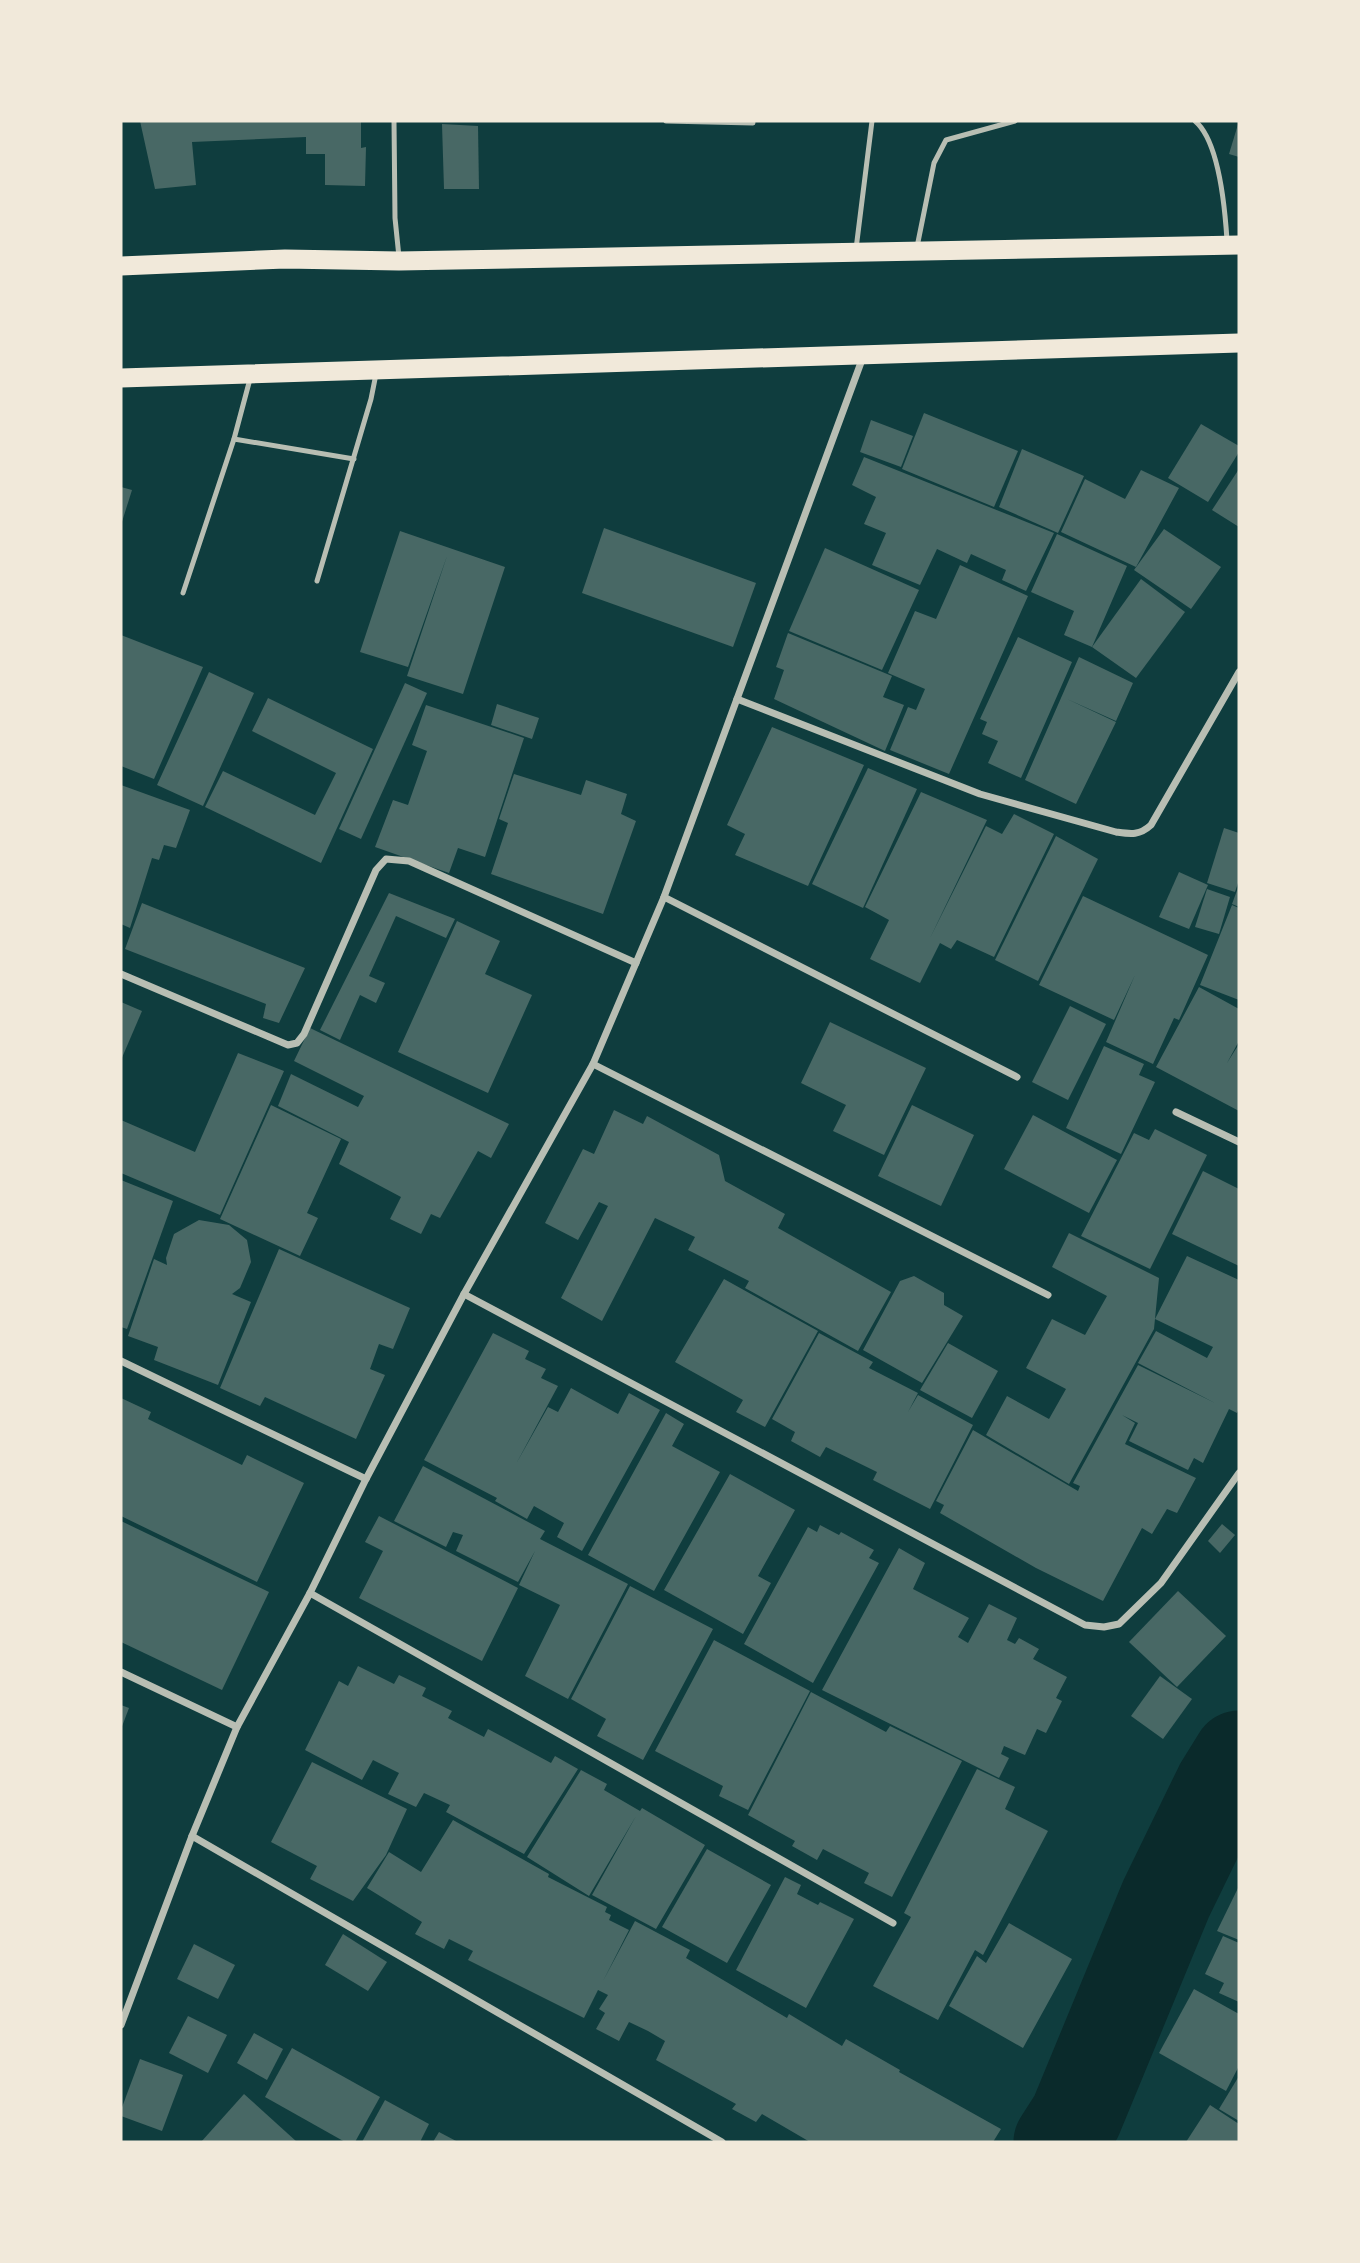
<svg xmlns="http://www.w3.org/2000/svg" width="1360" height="2263" font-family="'Space Grotesk',sans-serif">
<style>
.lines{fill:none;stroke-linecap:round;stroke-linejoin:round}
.river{stroke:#0a2a2b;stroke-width:93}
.building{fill:#486865}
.service{stroke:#b8beb3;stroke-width:5}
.minor{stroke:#b8beb3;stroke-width:7}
.trunk{stroke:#f1e9da;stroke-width:19}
</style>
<rect width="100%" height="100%" fill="#0f3d3e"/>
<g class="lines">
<polyline class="river" points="1060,2142 1076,2117 1166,1899 1221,1786 1239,1757"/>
</g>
<g class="building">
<polygon points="140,121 361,121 361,148 366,147 365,186 325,185 325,154 306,154 306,137 192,142 196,185 155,189"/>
<polygon points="1239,121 1239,157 1229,154"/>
<polygon points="442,124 478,126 479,189 444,189"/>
<polygon points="924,413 1018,451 994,507 902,469"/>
<polygon points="871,420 913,436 901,467 860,452"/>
<polygon points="1201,424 1239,446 1239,452 1208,502 1168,478"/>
<polygon points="1022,449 1084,476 1058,533 999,507"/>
<polygon points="864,457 1054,533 1026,591 1002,580 1006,570 971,554 967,563 937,549 920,585 872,565 886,533 864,524 876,497 852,485"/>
<polygon points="1239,469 1239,527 1212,510"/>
<polygon points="1141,470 1179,488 1136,567 1061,532 1085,479 1125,499"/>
<polygon points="121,487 132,490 121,525"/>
<polygon points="604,528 756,583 733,647 582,593"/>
<polygon points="1164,529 1221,567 1191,609 1134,570"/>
<polygon points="400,531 505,567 463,694 407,676 447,556 408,667 360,652"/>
<polygon points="1057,534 1127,566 1092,647 1064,635 1074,611 1031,592"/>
<polygon points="825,548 919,590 882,670 789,631"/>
<polygon points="960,565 1028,596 949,774 890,750 908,707 916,710 925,689 888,673 915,611 936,619"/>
<polygon points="1141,579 1185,612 1136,678 1092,647"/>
<polygon points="788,633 892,676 883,697 904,705 885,751 774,699 784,670 776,667"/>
<polygon points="121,635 203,667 154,779 121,766"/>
<polygon points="1018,637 1072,662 1021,778 988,763 998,741 982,734 987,722 980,719"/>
<polygon points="1079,657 1133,683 1116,721 1067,699 1116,722 1076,804 1025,780"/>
<polygon points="209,672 254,693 203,806 157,785"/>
<polygon points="405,683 427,693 361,839 339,829"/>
<polygon points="268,698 373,749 321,863 205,807 223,771 315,815 336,773 252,731"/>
<polygon points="497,704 539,718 532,739 491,725"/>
<polygon points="426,705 524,738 485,857 458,848 449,873 375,847 393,800 408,805 427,751 412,745"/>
<polygon points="772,727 864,765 808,886 735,855 745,834 727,825"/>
<polygon points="868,768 917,789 863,908 812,884"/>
<polygon points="514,774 581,795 586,780 627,794 621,814 636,821 603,914 491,874 508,823 499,819"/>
<polygon points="121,785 190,810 176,848 164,845 159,860 152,858 130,928 121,924"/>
<polygon points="921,792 987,820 930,938 986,826 1002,834 1014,814 1054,834 994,957 957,940 951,949 940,943 920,983 870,959 889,920 865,907"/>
<polygon points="1224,828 1239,833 1239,880 1235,892 1207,883"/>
<polygon points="1056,836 1098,859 1038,981 995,960"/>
<polygon points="1179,872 1208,885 1189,929 1159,917"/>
<polygon points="1239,885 1239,907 1232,904"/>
<polygon points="1207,889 1230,897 1219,934 1195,927"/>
<polygon points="389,893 455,919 446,938 396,916 369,976 385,983 376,1003 360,995 340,1040 320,1030"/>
<polygon points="1083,896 1208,955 1179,1020 1174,1018 1153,1064 1106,1042 1135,975 1114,1020 1039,985"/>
<polygon points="142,903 305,968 279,1023 263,1018 266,1004 125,949"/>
<polygon points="1232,905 1239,908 1239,1000 1200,985"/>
<polygon points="457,921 500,941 485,974 532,995 488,1093 398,1052"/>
<polygon points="1199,987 1239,1009 1239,1041 1227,1063 1239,1044 1239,1111 1156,1067"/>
<polygon points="121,1002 142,1011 121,1060"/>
<polygon points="1070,1006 1106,1024 1068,1100 1032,1082"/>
<polygon points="830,1022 926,1068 884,1155 833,1131 846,1105 801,1083"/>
<polygon points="310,1028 509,1124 491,1158 478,1151 440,1218 431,1214 421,1234 390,1219 401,1197 339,1164 349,1142 278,1106 291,1074 358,1107 364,1096 294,1061"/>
<polygon points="1104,1046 1144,1064 1139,1075 1155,1082 1121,1154 1066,1128"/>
<polygon points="238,1053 284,1071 220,1215 121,1173 121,1120 195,1152"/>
<polygon points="271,1105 341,1139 307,1213 318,1218 300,1256 220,1219"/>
<polygon points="912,1105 974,1135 941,1206 878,1176"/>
<polygon points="614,1110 643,1124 647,1116 719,1155 725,1181 785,1214 778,1228 891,1292 858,1351 745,1288 749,1281 688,1250 695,1237 655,1218 602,1321 561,1298 608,1206 599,1202 578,1240 545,1223 583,1149 594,1154"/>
<polygon points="1033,1115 1117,1160 1089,1213 1004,1169"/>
<polygon points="1155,1129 1207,1155 1150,1269 1081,1236 1134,1133 1149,1140"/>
<polygon points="1203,1171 1239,1189 1239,1266 1172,1234"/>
<polygon points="121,1180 173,1201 127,1329 121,1327"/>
<polygon points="199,1220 229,1225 247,1240 251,1262 240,1288 232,1294 251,1302 218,1385 154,1360 158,1347 128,1336 154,1259 167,1265 166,1258 174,1234"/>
<polygon points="1069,1233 1159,1278 1154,1329 1069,1484 986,1435 1007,1396 1049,1419 1066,1389 1026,1368 1052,1319 1085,1335 1107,1296 1052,1267"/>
<polygon points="279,1249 410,1308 393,1349 379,1344 370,1369 385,1375 356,1439 265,1397 260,1406 220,1388"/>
<polygon points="1187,1256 1239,1280 1239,1409 1237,1413 1229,1409 1203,1463 1194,1458 1188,1470 1129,1441 1138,1423 1122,1415 1135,1423 1125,1444 1196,1478 1177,1513 1167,1509 1152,1534 1142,1528 1103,1601 1036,1568 940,1513 944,1505 936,1501 973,1430 1078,1491 1080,1486 1073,1483 1138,1365 1215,1403 1138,1363 1156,1331 1207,1358 1213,1347 1155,1319"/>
<polygon points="914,1276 944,1293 944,1305 963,1316 922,1383 863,1350 900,1281"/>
<polygon points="724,1279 818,1331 765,1427 736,1412 743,1400 675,1362"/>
<polygon points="493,1333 529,1351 525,1359 546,1369 541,1378 558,1386 516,1464 548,1407 558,1412 571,1388 618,1414 629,1393 660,1410 582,1551 557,1537 564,1523 534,1506 527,1519 495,1501 497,1498 424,1460"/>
<polygon points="819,1333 873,1362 869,1368 918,1393 908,1412 918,1395 973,1425 930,1509 873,1480 877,1472 826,1447 820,1457 791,1441 795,1432 772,1419"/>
<polygon points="948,1343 998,1371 972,1418 920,1390"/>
<polygon points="121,1398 151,1412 148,1419 242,1465 247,1455 304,1483 257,1582 121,1516"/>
<polygon points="666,1413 684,1424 672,1446 720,1472 654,1591 588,1555"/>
<polygon points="423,1466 545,1531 540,1539 628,1584 568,1699 525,1676 560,1605 519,1585 535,1551 518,1582 456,1551 463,1535 453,1532 446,1547 394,1521"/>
<polygon points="730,1474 795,1510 758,1576 771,1583 743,1634 664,1590"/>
<polygon points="379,1516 518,1588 482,1661 359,1598 383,1551 365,1542"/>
<polygon points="121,1521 269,1592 222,1690 121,1642"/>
<polygon points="1222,1524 1235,1535 1220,1553 1208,1541"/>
<polygon points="820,1525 839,1535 841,1532 874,1550 869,1558 879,1563 813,1683 744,1644 808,1527 817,1532"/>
<polygon points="899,1548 925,1563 913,1589 969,1618 958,1637 968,1643 989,1604 1017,1618 1007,1640 1015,1644 1019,1638 1039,1649 1033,1659 1067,1677 1056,1698 1062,1701 1046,1733 1037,1729 1025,1755 1004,1746 1001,1754 1009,1758 999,1778 822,1690"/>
<polygon points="630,1586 713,1629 643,1760 597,1736 606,1719 571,1699"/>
<polygon points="1178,1591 1226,1636 1177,1687 1129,1642"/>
<polygon points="714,1640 810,1691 748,1810 719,1796 723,1786 655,1751"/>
<polygon points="358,1666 394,1684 399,1675 426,1688 422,1696 452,1711 448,1718 484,1737 488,1729 551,1763 555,1756 578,1769 524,1854 446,1812 450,1805 424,1793 416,1807 388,1794 399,1773 373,1760 362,1780 305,1750 339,1681 348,1686"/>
<polygon points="1160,1676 1192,1699 1163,1739 1131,1716"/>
<polygon points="811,1692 886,1732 890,1726 962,1761 892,1897 864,1883 869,1873 823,1849 817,1860 792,1846 795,1841 748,1815"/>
<polygon points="121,1705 129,1708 121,1729"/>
<polygon points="312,1762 407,1809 386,1855 353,1901 310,1879 317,1866 271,1842"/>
<polygon points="977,1769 1015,1787 1005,1809 1048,1831 983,1955 975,1950 938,2020 873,1986 911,1917 904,1913"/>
<polygon points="581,1770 607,1784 604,1790 640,1811 642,1808 705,1845 656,1929 592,1895 636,1816 589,1896 527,1857"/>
<polygon points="453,1820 549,1874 548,1877 607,1907 605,1912 611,1915 609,1920 629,1930 603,1981 635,1921 690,1950 686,1958 787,2018 789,2014 842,2046 846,2039 900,2070 899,2072 1001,2129 993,2142 810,2142 762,2114 756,2122 732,2109 736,2104 656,2060 665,2041 648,2031 629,2022 619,2041 596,2029 605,2013 599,2009 608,1995 598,1990 584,2018 468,1960 473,1951 449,1939 444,1949 415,1934 422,1922 367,1888 389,1852 421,1872"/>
<polygon points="707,1849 771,1885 727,1963 662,1927"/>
<polygon points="785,1877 801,1885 797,1894 818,1905 820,1902 854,1919 806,2008 736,1970"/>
<polygon points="1239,1886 1239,1940 1217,1931"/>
<polygon points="1009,1923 1072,1959 1023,2048 949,2006 977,1956 986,1963"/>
<polygon points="343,1934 387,1962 368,1991 325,1965"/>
<polygon points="1223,1936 1239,1943 1239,2002 1219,1993 1224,1983 1205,1974"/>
<polygon points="194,1944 235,1965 218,1999 177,1979"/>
<polygon points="1194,1989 1239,2014 1239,2066 1226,2091 1159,2053"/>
<polygon points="188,2016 227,2035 208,2073 169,2053"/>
<polygon points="254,2033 283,2049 267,2080 237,2063"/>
<polygon points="292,2048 380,2097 355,2142 345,2142 265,2097"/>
<polygon points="140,2059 183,2075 162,2131 121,2116 121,2110"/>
<polygon points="1239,2076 1239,2121 1219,2109"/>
<polygon points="244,2094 297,2142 201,2142"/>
<polygon points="385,2100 429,2124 420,2142 362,2142"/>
<polygon points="1210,2105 1239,2124 1239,2142 1186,2142"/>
<polygon points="439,2132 458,2142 433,2142"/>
</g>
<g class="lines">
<g class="service">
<polyline points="394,121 395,218 399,257"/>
<polyline points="666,121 753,123"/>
<path d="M 1195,121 C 1219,141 1225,209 1227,240"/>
<polyline points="917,247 934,163 946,140 1015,121"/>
<polyline points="856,249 872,121"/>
<polyline points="234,439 354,459"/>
<polyline points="317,581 371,399 376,374"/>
<polyline points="183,593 234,439 250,379"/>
</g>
<g class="minor">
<path d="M 737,699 L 980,794 L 1116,832 C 1130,834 1139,836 1151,825 L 1239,672"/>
<polyline points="664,897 1017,1077"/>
<polyline points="121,974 288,1045 297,1043 304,1034 376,870 386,859 409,861 636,963"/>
<polyline points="593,1064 1048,1295"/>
<polyline points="1176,1112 1239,1142"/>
<polyline points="464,1294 1085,1625 1104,1627 1119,1624 1161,1583 1239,1473"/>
<polyline points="121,1361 366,1479"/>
<polyline points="310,1593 893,1923"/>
<polyline points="121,1672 237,1727"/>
<polyline points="192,1836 722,2142"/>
<polyline points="121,2025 192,1836 237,1727 310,1593 366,1479 464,1294 593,1064 664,897 863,357"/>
</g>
<g class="trunk">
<polyline points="121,266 285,259 399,261 1239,245"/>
<polyline points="121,378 1239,343"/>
</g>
</g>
<rect width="1360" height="2263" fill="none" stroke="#f1e9da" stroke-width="245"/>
</svg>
